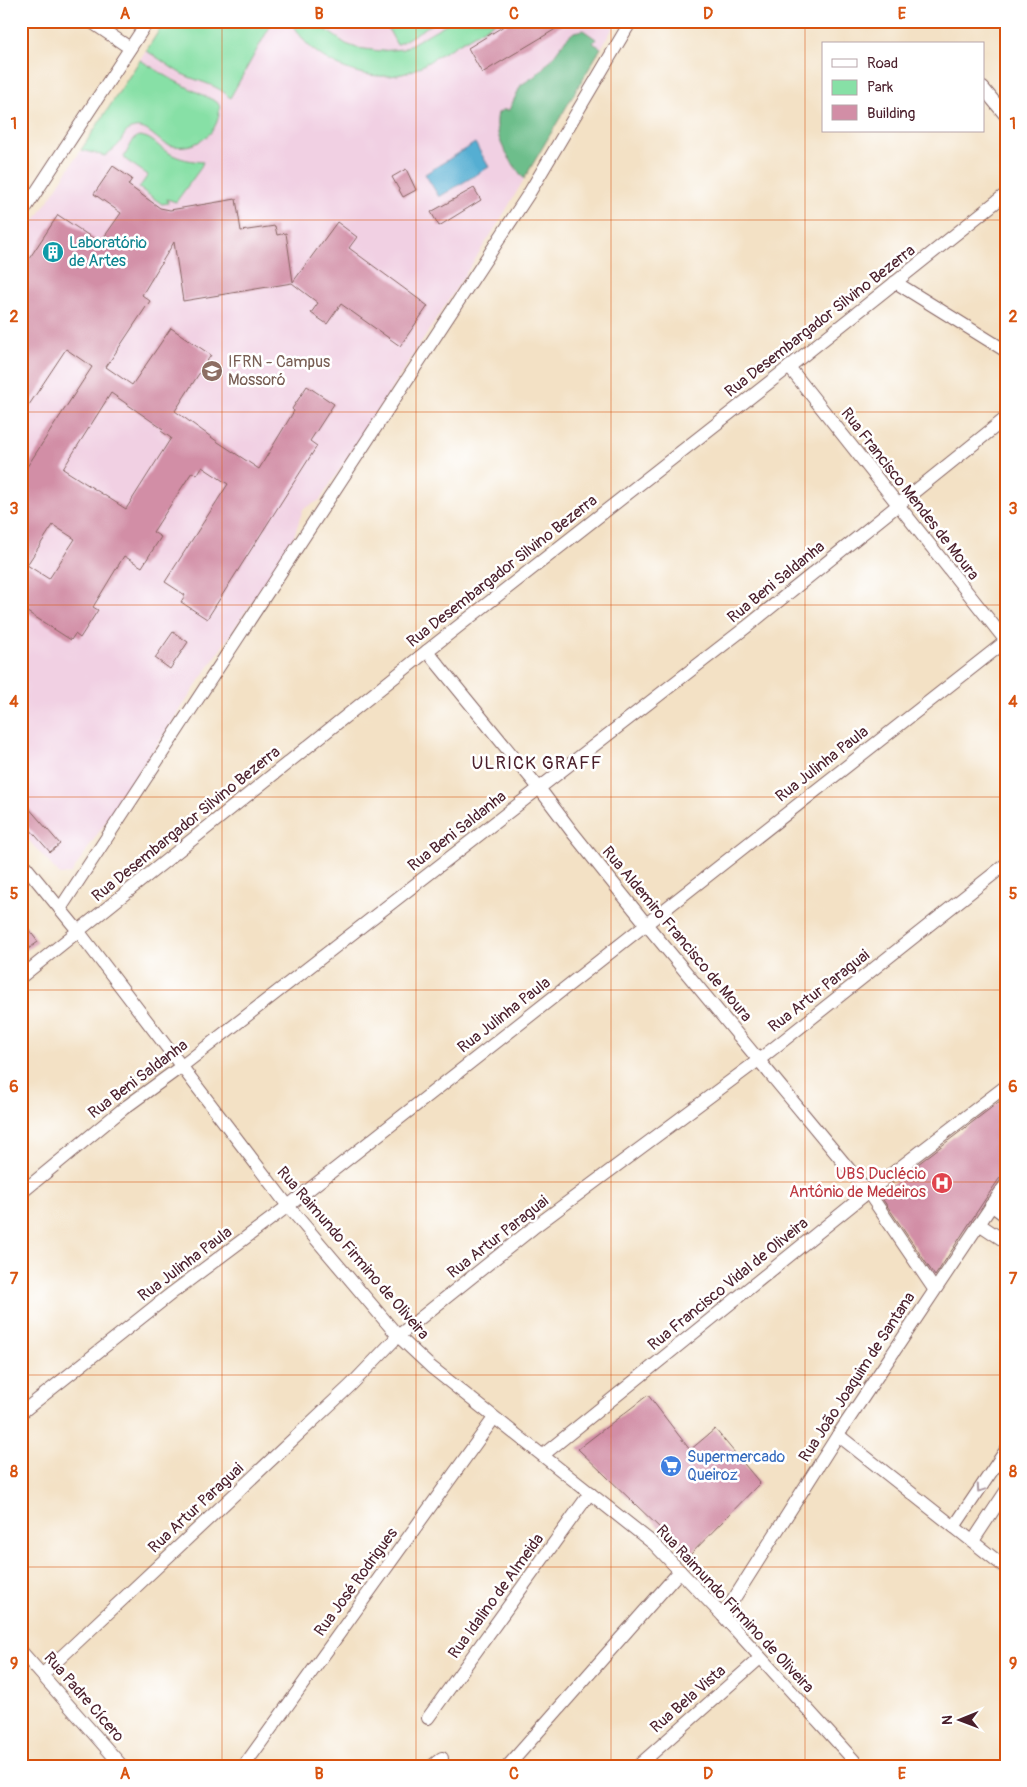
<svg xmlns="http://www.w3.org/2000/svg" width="1027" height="1787" font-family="Pangolin,sans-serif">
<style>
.built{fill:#f1d0e3}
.green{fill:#87e0a6;stroke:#688068}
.forest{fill:#6dbe8b;stroke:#5c6e5b}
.water{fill:#55aed2;stroke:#50667e}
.building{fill:#d28ea6;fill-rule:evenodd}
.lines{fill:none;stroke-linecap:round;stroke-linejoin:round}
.street-casing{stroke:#856361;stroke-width:14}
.street{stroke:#fff;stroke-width:12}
.oneway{stroke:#ae9aa0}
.grid{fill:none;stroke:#d8530f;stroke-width:1;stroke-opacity:0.55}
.labels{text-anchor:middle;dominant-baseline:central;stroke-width:5;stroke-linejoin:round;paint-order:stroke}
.culture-label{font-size:16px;fill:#0d838f;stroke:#fff;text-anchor:start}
.street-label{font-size:16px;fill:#4a1f2b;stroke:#fff}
.education-label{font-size:16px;fill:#785e54;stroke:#fff;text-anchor:start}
.health-label{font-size:16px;fill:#be3a42;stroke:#fff;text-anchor:end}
.shop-label{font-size:16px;fill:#366cbe;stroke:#fff;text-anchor:start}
.neighbourhood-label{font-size:18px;letter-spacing:1px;fill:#4a1f2b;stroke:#fff}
.neatline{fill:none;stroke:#d8530f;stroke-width:2}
.grid-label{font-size:16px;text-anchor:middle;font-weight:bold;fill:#d8530f}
</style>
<rect width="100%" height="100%" fill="#fff"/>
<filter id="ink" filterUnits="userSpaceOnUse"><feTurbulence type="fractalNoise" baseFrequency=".02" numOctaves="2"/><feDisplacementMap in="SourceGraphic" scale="10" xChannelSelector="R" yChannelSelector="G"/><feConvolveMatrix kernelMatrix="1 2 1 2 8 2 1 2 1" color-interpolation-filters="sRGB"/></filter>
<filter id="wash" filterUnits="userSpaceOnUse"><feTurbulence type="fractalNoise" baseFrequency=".0096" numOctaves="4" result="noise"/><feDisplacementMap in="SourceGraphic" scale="20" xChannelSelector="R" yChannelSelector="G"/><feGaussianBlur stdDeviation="1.12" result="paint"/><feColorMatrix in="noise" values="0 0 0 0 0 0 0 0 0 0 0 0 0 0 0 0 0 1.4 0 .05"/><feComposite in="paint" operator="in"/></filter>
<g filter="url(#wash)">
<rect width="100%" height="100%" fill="#f3e1c5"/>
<polygon class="built" points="165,21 617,21 499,222 320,500 303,509 292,542 71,874 60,875 21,832 21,242"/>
<g class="green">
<path d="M 165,21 L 273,21 L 230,98 C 218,84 198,82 182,74 C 169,67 160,58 146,51 Z"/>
<path d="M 291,21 L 318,21 L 326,30 L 346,44 L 357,48 L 380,51 L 403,49 L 451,21 L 497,21 C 479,32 460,43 441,54 C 428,62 413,73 397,75 C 369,80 336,68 315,51 C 304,43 298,32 291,21 Z"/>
<polygon points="384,21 437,21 397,45"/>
<path d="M 140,60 L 173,80 L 217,102 L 220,107 C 219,114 218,121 215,126 C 207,142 186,150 169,145 C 155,141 148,123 131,129 C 125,131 123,138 119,144 C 115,149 109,152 105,156 L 81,150 Z"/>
<path d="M 139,136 C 153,137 157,147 169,153 C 179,159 191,161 203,162 L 200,169 L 176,202 L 167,199 L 168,203 L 162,204 L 139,188 L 148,175 L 126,160 L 124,157 L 134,139 Z"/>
</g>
<path class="forest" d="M 583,30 L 596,39 L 593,43 L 601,48 L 524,179 C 510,160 492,138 498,113 L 503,110 L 509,110 L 521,85 L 535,76 L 543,68 L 553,57 L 566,39 L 574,32 Z"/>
<polygon class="water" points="475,143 489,167 439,197 425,174"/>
<g id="blocks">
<g class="building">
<polygon points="512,21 569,21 482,73 468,48"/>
<path d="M 113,166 L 132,179 L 128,185 L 160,208 L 170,210 L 236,199 L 241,231 L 275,226 L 277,235 L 286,233 L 293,282 L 337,222 L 357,237 L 349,248 L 428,306 L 400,346 L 341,304 L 327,324 L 311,313 L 318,303 L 292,283 L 183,301 L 174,242 L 142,295 L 150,301 L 106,367 L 132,385 L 171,328 L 211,355 L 175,411 L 218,442 L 259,469 L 294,411 L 292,409 L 307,386 L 334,404 L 310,441 L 317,446 L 207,619 L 181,602 L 185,595 L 165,582 L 228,484 L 202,467 L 197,475 L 192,472 L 153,532 L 161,537 L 142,567 L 124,556 L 93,607 L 98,610 L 80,638 L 75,634 L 71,640 L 21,608 L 21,476 L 92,367 L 66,349 L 21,417 L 21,271 L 58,215 L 100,243 L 121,213 L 94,194 ZM 111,393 L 163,429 L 161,431 L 171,438 L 126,509 L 63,469 ZM 53,525 L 75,539 L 49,579 L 27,565 Z"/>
<polygon points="406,169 416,190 403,197 392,177"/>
<polygon points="474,188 481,200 439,226 431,212"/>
<polygon points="173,632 188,642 170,669 155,658"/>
<polygon points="21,799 60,844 50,852 21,819"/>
<polygon points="21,919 38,942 21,954"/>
<polygon points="1000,1101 1006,1114 1006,1174 999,1179 984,1201 935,1276 879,1194"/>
<polygon points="648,1395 690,1450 715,1429 760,1483 689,1556 578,1449"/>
</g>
</g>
</g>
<g filter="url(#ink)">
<use href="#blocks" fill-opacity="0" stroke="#856361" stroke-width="1"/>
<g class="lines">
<g class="street-casing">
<g id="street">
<polyline points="90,21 130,48"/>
<polyline points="983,88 1006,116"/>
<polyline points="21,215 148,21"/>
<polyline points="895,282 1006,351"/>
<polyline points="789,367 1006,641"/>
<polyline points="427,651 539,788 573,833 646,924 868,1192 934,1289"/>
<polyline points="21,861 79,932 288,1206 398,1336 431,1367 654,1544 723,1616 859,1766"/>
<polyline points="60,909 528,195 631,21"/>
<polyline points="21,977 427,651 789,367 1006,194"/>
<polyline points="21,1193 123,1109 182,1066 749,625 1006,418"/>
<polyline points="991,1205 1006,1216"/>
<polyline points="979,1224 1006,1242"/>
<polyline points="21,1413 172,1293 288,1206 1006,641"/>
<polyline points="838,1435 1006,1568"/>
<polyline points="543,1455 868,1192 1006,1086"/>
<polyline points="954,1527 1006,1450"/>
<polyline points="973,1541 1006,1491"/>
<polyline points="723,1616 838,1435 1006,1184"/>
<polyline points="21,1651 122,1766"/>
<polyline points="43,1674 351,1385 398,1336 533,1228 760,1059 1006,864"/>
<polyline points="428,1718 590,1493"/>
<polyline points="244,1766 494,1418"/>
<polyline points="432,1766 442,1758"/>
<polyline points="508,1766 680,1571"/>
<polyline points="638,1766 760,1658"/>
</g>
</g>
<use href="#street" class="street"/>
</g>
<defs><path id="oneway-chevron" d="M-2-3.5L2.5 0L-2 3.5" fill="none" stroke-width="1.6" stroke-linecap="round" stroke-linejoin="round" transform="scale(1.25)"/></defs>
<use class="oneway" href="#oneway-chevron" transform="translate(980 1489) rotate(124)"/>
</g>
<path class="grid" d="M 222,21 L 222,1766M 416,21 L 416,1766M 611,21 L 611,1766M 805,21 L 805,1766M 21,220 L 1006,220M 21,412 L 1006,412M 21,605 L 1006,605M 21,797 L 1006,797M 21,990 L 1006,990M 21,1182 L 1006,1182M 21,1375 L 1006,1375M 21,1567 L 1006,1567"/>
<defs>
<g id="building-disc" transform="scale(1.125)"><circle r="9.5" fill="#0f9aa8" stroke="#fff"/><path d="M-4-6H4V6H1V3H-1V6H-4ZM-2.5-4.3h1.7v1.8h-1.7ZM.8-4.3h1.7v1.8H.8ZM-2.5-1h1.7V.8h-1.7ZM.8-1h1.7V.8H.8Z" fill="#fff"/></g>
<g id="university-disc" transform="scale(1.125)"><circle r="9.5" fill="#8d6e63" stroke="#fff"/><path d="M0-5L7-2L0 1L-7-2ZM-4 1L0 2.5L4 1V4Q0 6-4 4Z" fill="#fff"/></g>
<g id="hospital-disc" transform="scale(1.125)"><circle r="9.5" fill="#e0444e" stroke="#fff"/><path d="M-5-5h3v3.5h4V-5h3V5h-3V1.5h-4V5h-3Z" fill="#fff"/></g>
<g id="supermarket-disc" transform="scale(1.125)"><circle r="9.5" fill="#3f7fe0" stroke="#fff"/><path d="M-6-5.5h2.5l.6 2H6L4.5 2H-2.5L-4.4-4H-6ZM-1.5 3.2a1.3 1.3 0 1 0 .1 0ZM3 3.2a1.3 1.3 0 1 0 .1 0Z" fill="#fff"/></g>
</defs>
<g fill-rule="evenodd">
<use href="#building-disc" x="53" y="252"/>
<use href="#university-disc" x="212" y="371"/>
<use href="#hospital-disc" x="942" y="1183"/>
<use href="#supermarket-disc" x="671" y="1466"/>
</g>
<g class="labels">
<g class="culture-label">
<text x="69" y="243">Laboratório<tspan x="69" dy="18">de Artes</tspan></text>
</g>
<g class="street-label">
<text transform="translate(820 321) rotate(-38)">Rua Desembargador Silvino Bezerra</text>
<text transform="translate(910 494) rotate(52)">Rua Francisco Mendes de Moura</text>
<text transform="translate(502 571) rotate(-38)">Rua Desembargador Silvino Bezerra</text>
<text transform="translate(776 582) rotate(-39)">Rua Beni Saldanha</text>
<text transform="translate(822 764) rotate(-38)">Rua Julinha Paula</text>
<text transform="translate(186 824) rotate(-39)">Rua Desembargador Silvino Bezerra</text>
<text transform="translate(457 831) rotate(-38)">Rua Beni Saldanha</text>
<text transform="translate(677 934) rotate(50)">Rua Aldemiro Francisco de Moura</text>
<text transform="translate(819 991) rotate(-38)">Rua Artur Paraguai</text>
<text transform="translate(504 1015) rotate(-38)">Rua Julinha Paula</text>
<text transform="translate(138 1079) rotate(-37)">Rua Beni Saldanha</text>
<text transform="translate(498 1237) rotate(-38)">Rua Artur Paraguai</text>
<text transform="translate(353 1253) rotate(49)">Rua Raimundo Firmino de Oliveira</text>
<text transform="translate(185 1264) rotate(-37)">Rua Julinha Paula</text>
<text transform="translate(728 1284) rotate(-39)">Rua Francisco Vidal de Oliveira</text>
<text transform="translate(857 1377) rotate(-57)">Rua João Joaquim de Santana</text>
<text transform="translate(196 1508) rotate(-43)">Rua Artur Paraguai</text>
<text transform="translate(356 1582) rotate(-54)">Rua José Rodrigues</text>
<text transform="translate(496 1596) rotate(-54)">Rua Idalino de Almeida</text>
<text transform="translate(735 1609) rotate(47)">Rua Raimundo Firmino de Oliveira</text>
<text transform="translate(84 1697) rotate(49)">Rua Padre Cícero</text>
<text transform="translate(688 1699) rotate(-41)">Rua Bela Vista</text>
</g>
<g class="education-label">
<text x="228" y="362">IFRN - Campus<tspan x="228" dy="18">Mossoró</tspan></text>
</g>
<g class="health-label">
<text x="926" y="1174">UBS Duclécio<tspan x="926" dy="18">Antônio de Medeiros</tspan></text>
</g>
<g class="shop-label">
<text x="687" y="1457">Supermercado<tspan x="687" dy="18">Queiroz</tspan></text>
</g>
<g class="neighbourhood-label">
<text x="537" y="763">ULRICK GRAFF</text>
</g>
</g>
<rect width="1027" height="1787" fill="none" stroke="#fff" stroke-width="55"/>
<rect x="822" y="42" width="162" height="90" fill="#ffffff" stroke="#b7a5aa"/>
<rect x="832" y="59" width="25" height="8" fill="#ffffff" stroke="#b7a5aa"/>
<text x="867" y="68" font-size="15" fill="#4a1f2b">Road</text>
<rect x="832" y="80" width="25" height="15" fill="#87e0a6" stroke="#b7a5aa"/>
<text x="867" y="92" font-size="15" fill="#4a1f2b">Park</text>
<rect x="832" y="105" width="25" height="15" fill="#d28ea6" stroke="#b7a5aa"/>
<text x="867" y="118" font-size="15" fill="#4a1f2b">Building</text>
<g transform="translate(960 1720) rotate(269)" stroke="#ffffff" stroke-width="4" paint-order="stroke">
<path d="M0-4L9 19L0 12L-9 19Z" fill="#4a1f2b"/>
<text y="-8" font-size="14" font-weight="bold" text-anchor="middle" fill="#4a1f2b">N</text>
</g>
<rect x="28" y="28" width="972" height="1732" class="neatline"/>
<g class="grid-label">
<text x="125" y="19">A</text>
<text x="319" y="19">B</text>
<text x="514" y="19">C</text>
<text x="708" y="19">D</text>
<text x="902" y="19">E</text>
<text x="14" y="129">1</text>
<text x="1013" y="129">1</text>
<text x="14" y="322">2</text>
<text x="1013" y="322">2</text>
<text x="14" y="514">3</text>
<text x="1013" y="514">3</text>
<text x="14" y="707">4</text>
<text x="1013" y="707">4</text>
<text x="14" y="899">5</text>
<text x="1013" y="899">5</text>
<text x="14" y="1092">6</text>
<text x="1013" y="1092">6</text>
<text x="14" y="1284">7</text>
<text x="1013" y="1284">7</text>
<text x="14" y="1477">8</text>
<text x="1013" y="1477">8</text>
<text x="14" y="1669">9</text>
<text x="1013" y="1669">9</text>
<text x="125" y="1779">A</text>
<text x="319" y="1779">B</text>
<text x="514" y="1779">C</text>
<text x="708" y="1779">D</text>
<text x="902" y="1779">E</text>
</g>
</svg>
